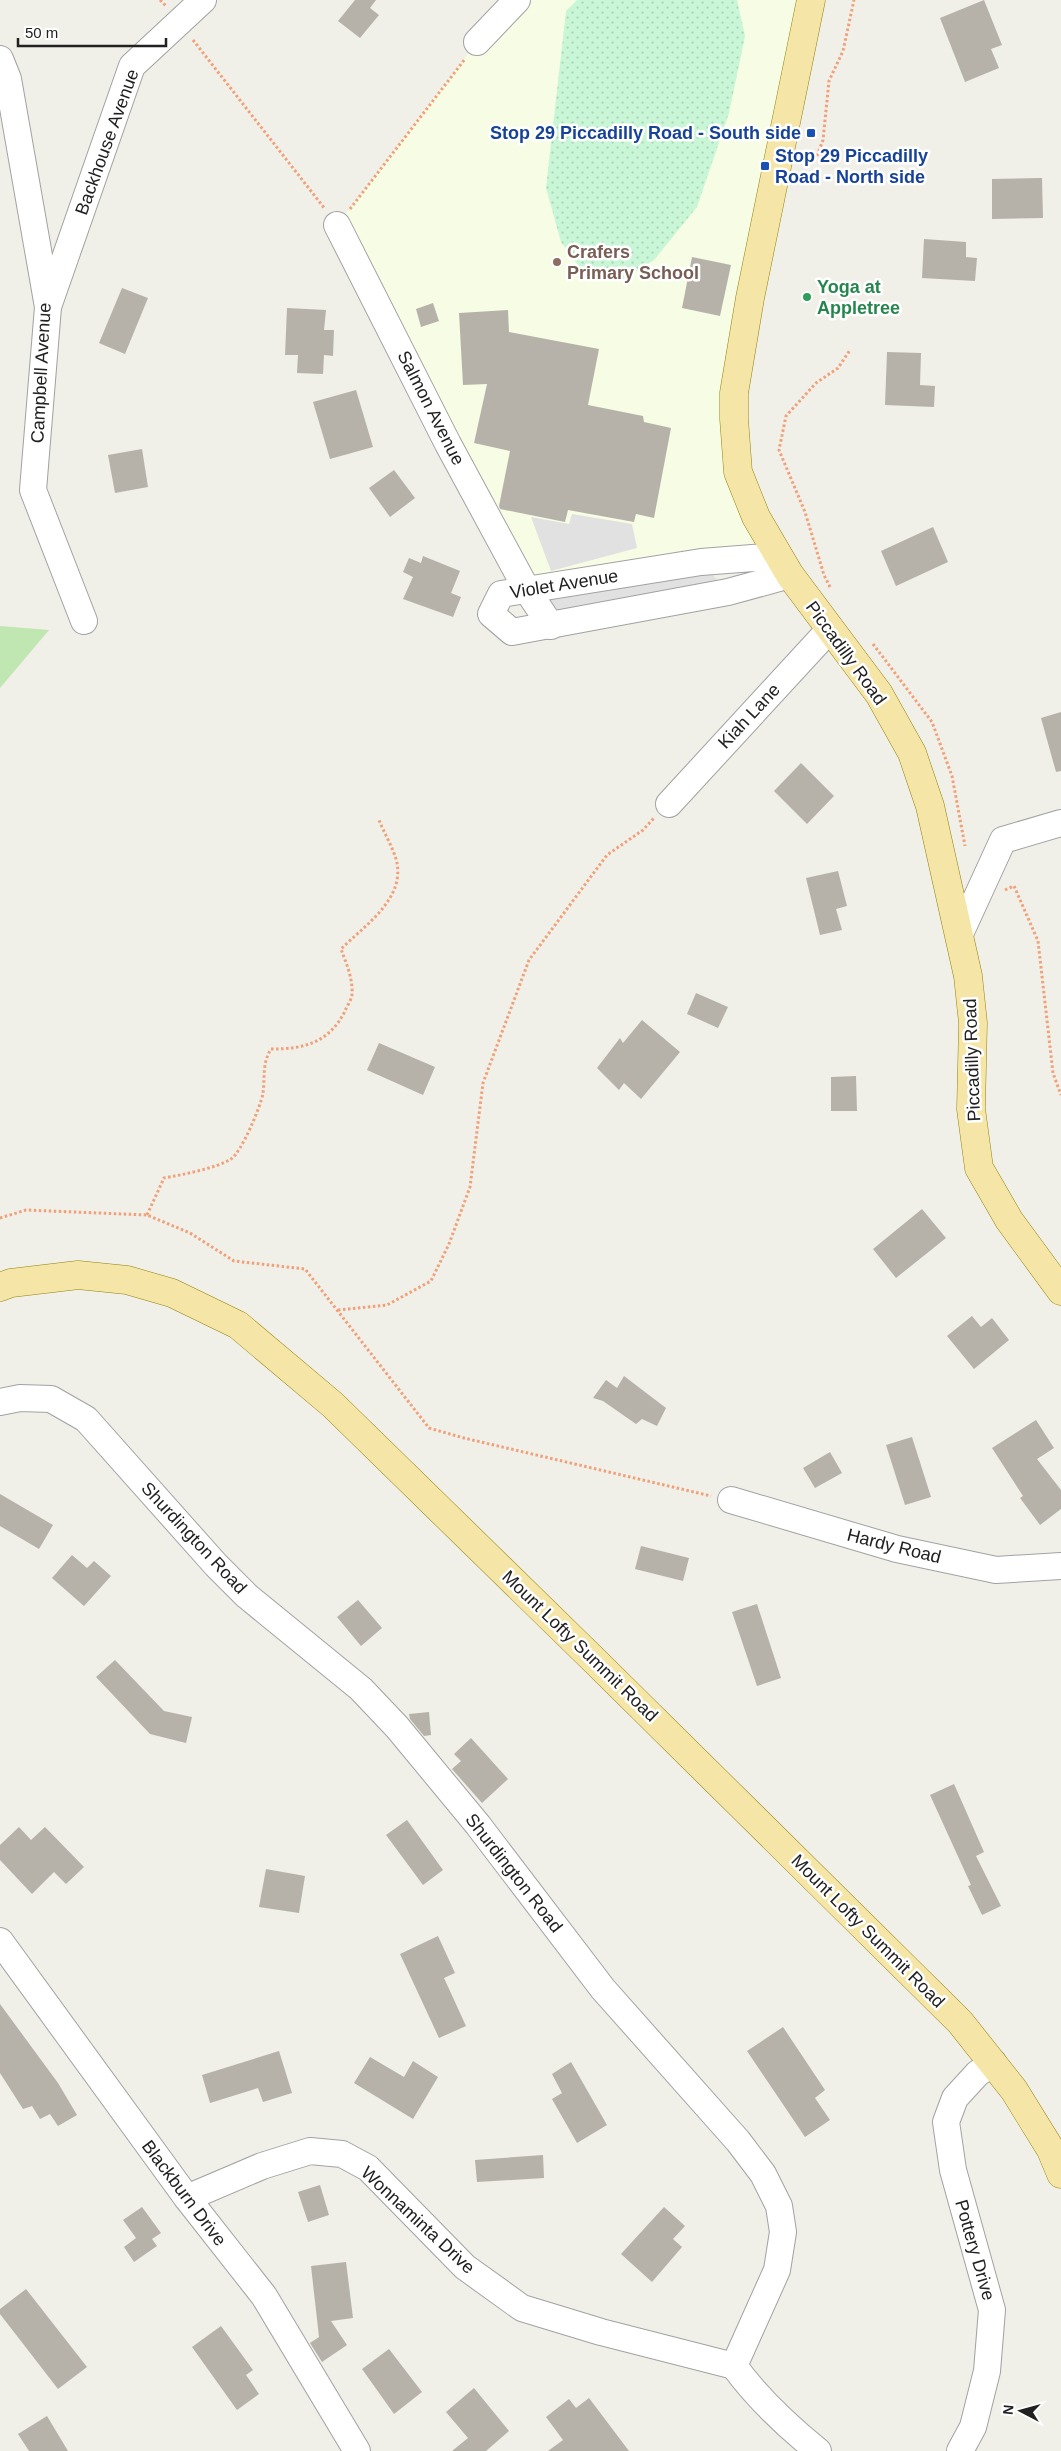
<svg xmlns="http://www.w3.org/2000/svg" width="1061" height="2451" font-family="Arial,sans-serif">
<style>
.education{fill:#f7fde4}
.grass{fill:#c0e6b2}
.park{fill:url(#park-dots)}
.parking{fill:#e1e1e1}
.building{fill:#b6b2aa}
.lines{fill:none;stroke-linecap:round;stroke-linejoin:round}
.minor-casing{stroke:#a2a2a2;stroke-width:28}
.major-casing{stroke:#92840b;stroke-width:29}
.path{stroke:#f0a179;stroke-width:3;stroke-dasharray:2.5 2.5;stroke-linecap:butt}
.minor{stroke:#fff;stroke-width:26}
.major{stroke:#f5e6a8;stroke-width:28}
.transit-dot{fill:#1a4fb4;stroke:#fff;stroke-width:2}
.education-dot{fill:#8d6e63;stroke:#fff;stroke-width:2}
.leisure-dot{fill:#2e9e5b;stroke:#fff;stroke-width:2}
.labels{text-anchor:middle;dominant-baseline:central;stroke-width:5;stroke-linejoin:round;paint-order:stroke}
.transit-label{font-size:18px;font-weight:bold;fill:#164399;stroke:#fff;text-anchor:end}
.street-label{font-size:18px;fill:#212121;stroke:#fff}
.education-label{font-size:18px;font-weight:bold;fill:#785e54;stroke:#fff;text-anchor:start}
.leisure-label{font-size:18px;font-weight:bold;fill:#27864d;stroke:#fff;text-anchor:start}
</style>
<defs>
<pattern id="park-dots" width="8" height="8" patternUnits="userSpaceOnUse" patternTransform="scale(1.25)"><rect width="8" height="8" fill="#c9f6d7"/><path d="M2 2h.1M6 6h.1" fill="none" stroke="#acd3b8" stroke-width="1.8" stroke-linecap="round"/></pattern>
</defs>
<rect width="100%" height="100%" fill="#f0efe8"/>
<polygon class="education" points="517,0 811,0 734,419 779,556 527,590 337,225 477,42"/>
<polygon class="grass" points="0,626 49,630 0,688"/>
<polygon class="park" points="577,0 737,0 745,36 729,113 697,207 654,260 622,280 589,280 561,242 546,188 566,11"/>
<g class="parking">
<polygon points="572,514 632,524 637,548 551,571 531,517 569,524"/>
<polygon points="701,562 728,592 551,626 527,590"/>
</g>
<g class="building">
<polygon points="355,0 376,0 370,8 379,15 360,38 338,21"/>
<polygon points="984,0 1002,45 991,49 999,68 965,82 940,18"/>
<polygon points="1042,178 1043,218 992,219 992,179"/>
<polygon points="924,239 966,242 966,257 977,258 975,281 922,278"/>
<polygon points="692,257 731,265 720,316 682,308"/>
<polygon points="122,288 148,298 125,354 99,343"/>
<polygon points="433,303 439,321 421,327 416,309"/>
<polygon points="287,308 326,310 324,330 334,330 333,356 324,355 323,374 297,373 298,355 285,355"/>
<polygon points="508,310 509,332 599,349 588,405 643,416 644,422 671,428 654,518 636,514 634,522 568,510 565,522 500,509 499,506 510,451 474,443 487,384 463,385 459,313"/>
<polygon points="887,352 921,353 920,385 935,386 934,407 885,405"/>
<polygon points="356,390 373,447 330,459 313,402"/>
<polygon points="142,449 148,487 115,493 108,455"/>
<polygon points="394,470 415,498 390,517 369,488"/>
<polygon points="933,527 948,562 896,586 881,551"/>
<polygon points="423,556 460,571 451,593 461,597 453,617 403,599 413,577 403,572 409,558 421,563"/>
<polygon points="1061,712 1061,771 1056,772 1041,718"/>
<polygon points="801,763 834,796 807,824 774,791"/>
<polygon points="838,871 847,906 836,909 842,930 820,935 806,878"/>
<polygon points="696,993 728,1007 718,1028 687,1014"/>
<polygon points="642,1020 680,1052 641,1099 624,1083 619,1090 597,1068 620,1038 623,1043"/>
<polygon points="379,1043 435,1067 423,1095 367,1070"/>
<polygon points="856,1076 857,1111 831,1111 831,1077"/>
<polygon points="922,1209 946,1238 896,1278 873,1249"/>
<polygon points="972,1316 981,1327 992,1318 1009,1340 974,1369 947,1336"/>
<polygon points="624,1376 666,1408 657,1426 642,1419 636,1424 603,1401 593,1398 606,1380 617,1388"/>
<polygon points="1036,1420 1054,1448 1037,1459 1061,1490 1061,1509 1040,1525 1020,1498 1023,1496 992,1448"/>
<polygon points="912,1437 931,1497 905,1505 886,1445"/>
<polygon points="830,1452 842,1473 815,1488 803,1468"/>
<polygon points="0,1494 53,1525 39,1549 0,1526"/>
<polygon points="641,1546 689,1558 683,1581 635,1569"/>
<polygon points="72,1555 87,1568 94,1561 111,1576 84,1606 52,1578"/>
<polygon points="358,1600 382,1628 361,1646 337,1617"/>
<polygon points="757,1604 781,1678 757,1686 732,1612"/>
<polygon points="115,1660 164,1711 192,1717 186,1743 150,1734 96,1677"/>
<polygon points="429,1712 431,1735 424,1736 410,1719 409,1714"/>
<polygon points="471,1738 508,1779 482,1803 452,1769 461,1761 454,1754"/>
<polygon points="954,1784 984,1852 976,1856 1001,1906 982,1915 968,1886 971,1885 930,1795"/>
<polygon points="407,1820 443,1870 423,1885 386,1835"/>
<polygon points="19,1827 31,1840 45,1827 84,1867 66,1884 54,1872 32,1894 0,1860 0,1845"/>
<polygon points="266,1869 305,1876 299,1913 259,1907"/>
<polygon points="438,1936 455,1973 444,1978 466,2026 439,2038 400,1954"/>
<polygon points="0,2004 58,2083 77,2115 58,2126 50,2114 40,2119 32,2106 23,2109 0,2073"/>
<polygon points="783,2027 825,2090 815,2098 830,2120 805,2137 747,2051"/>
<polygon points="279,2051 292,2093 263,2102 258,2088 210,2103 202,2075"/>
<polygon points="370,2057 404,2077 413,2061 438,2077 413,2119 354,2083"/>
<polygon points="571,2062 607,2125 577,2143 552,2099 562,2093 552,2074"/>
<polygon points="543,2155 544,2178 477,2182 475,2160"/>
<polygon points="320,2185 329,2215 308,2222 298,2192"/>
<polygon points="142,2207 161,2233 152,2239 157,2246 134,2262 124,2247 136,2238 123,2220"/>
<polygon points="664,2207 685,2226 673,2239 682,2247 652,2282 621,2254"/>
<polygon points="346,2262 353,2318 331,2321 347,2345 322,2362 310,2343 319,2337 311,2266"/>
<polygon points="26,2289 87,2367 58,2389 0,2314 0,2309"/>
<polygon points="221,2326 253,2370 246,2375 259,2394 237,2410 192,2347"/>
<polygon points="389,2349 422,2392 394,2414 362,2369"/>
<polygon points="474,2388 509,2431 486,2451 452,2451 468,2438 446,2412"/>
<polygon points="589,2398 629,2451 548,2451 563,2440 546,2417 569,2399 576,2408"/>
<polygon points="47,2416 68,2451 29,2451 18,2434"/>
</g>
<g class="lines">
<g class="minor-casing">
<g id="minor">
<polyline points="477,42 517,0"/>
<polyline points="0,59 8,79 48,307 33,490 84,621"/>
<polyline points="337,225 448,444 527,590 551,626"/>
<polyline points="49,304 132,66 203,0"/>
<polyline points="779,556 701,562 501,594 491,614 512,632 728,592 790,575"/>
<polyline points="669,804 830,629"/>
<polyline points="959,936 1003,840 1061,823"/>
<polyline points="0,1402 20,1398 51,1399 86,1419 216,1565 247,1596 361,1689 397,1727 478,1825 603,1989 738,2141 763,2174 779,2206 783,2232 777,2270 734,2366"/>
<polyline points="731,1500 897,1549 996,1570 1061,1566"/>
<polyline points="0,1941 187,2198 264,2296 357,2451"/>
<polyline points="187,2198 262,2166 310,2151 342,2154 368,2168 465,2267 522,2308 601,2332 734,2366"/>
<path d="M 734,2366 C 758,2399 786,2425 818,2451"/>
<polyline points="960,2451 973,2427 987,2371 992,2310 953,2170 946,2122 955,2098 977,2074 993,2062"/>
</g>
</g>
<g class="major-casing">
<g id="major">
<polyline points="811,0 750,298 734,393 734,419 738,472 756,517 790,575 879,694 912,753 930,806 968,976 973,1023 971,1109 979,1168 1009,1220 1061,1291"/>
<polyline points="0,1287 11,1283 78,1275 127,1280 172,1293 238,1325 333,1405 599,1665 960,2022 1014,2090 1051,2150 1061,2174"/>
</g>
</g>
<g class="path">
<polyline points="160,0 166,6"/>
<polyline points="193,40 325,209"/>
<polyline points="817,156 823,140 829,81 843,51 854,0"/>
<polyline points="350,209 465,59"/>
<polyline points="830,587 824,575 805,512 779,450 786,416 816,383 838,368 850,350"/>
<polyline points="873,644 932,722 952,776 965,846"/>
<polyline points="1005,890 1014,886 1038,941 1053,1073 1061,1095"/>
<path d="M 147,1215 L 164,1178 C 181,1175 217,1168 231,1159 C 241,1153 261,1106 263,1093 C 265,1078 262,1063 271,1049 C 304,1049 329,1043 345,1011 C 347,1006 352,999 352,994 C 353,978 346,963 341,949 C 364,926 404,900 397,863 C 394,849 384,833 379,820"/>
<polyline points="0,1218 26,1210 147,1215 190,1233 234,1261 305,1269 429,1428 464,1438 711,1496"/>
<polyline points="338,1310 387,1305 431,1281 449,1244 470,1187 483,1083 529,960 607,855 643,830 654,818"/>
</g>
<use href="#minor" class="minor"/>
<use href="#major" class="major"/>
</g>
<g class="transit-dot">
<rect x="806" y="128" width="10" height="10" rx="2.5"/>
<rect x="760" y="161" width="10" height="10" rx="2.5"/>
</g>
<circle class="education-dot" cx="557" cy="262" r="5"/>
<circle class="leisure-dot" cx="807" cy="297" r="5"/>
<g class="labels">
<g class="transit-label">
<text x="801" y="133">Stop 29 Piccadilly Road - South side</text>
<text x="775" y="156" text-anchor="start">Stop 29 Piccadilly<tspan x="775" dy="21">Road - North side</tspan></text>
</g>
<g class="street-label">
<text transform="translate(107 142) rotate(-70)">Backhouse Avenue</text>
<text transform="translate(41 373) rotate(-87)">Campbell Avenue</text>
<text transform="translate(431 408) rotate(63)">Salmon Avenue</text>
<text transform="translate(564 584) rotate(-9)">Violet Avenue</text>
<text transform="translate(846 653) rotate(54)">Piccadilly Road</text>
<text transform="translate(749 716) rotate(-47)">Kiah Lane</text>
<text transform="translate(972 1060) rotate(-92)">Piccadilly Road</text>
<text transform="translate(194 1538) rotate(47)">Shurdington Road</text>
<text transform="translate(894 1546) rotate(14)">Hardy Road</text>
<text transform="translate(580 1646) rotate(44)">Mount Lofty Summit Road</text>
<text transform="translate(514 1873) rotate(52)">Shurdington Road</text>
<text transform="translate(868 1931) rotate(45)">Mount Lofty Summit Road</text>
<text transform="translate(184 2193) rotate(53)">Blackburn Drive</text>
<text transform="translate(418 2220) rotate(43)">Wonnaminta Drive</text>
<text transform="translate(975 2250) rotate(74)">Pottery Drive</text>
</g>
<g class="education-label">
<text x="567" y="252">Crafers<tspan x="567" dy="21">Primary School</tspan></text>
</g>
<g class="leisure-label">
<text x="817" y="287">Yoga at<tspan x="817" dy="21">Appletree</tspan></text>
</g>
</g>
<g transform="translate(1021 2411) rotate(276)" stroke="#ffffff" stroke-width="4" paint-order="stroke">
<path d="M0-4L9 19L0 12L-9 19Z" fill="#212121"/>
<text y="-8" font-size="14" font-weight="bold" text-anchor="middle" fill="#212121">N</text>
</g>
<path d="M18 38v8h148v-8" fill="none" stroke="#212121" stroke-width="2.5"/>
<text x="25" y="38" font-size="15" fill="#212121" stroke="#ffffff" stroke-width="4" paint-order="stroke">50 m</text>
</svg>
